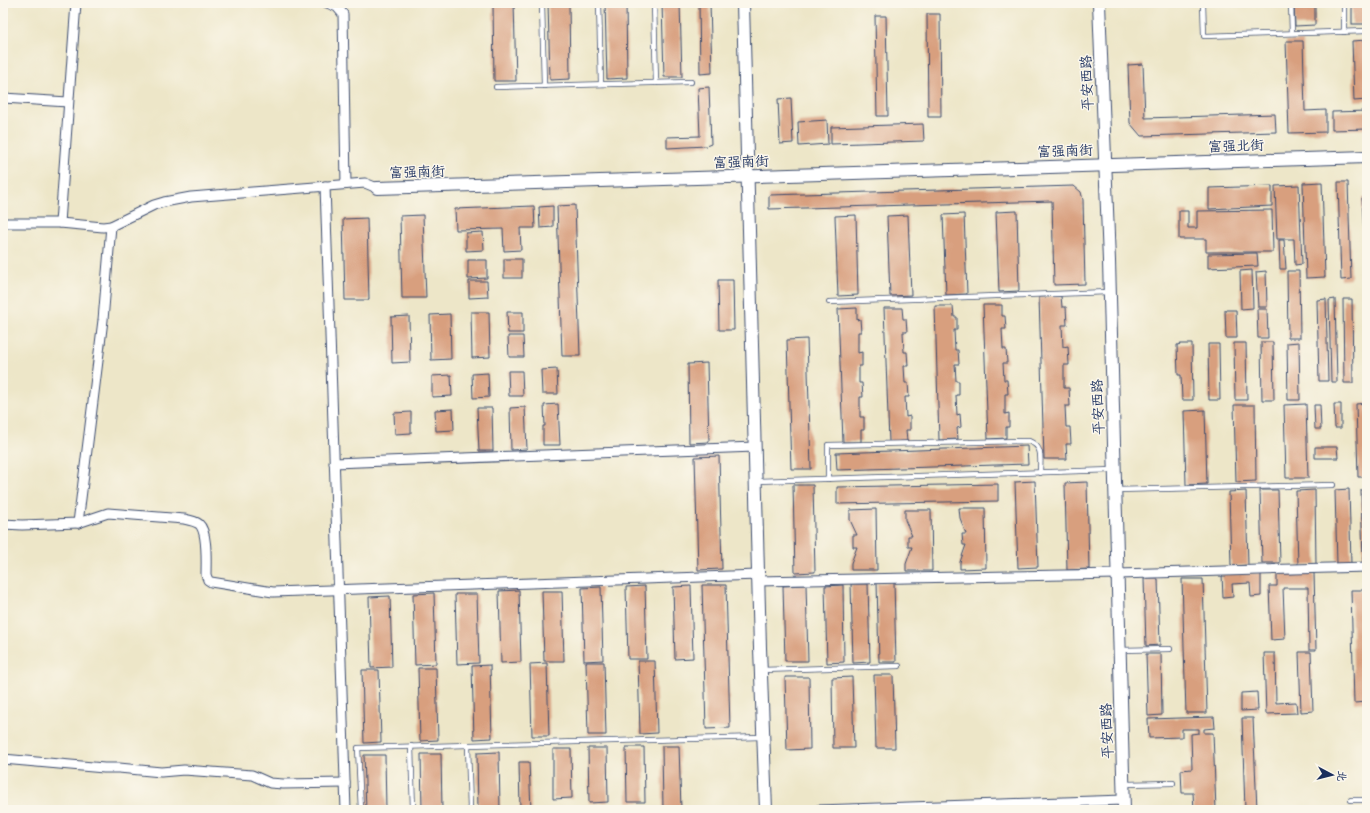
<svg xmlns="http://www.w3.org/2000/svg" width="1370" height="813" font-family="Caveat,'LXGW WenKai TC',sans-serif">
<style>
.building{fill:#d89f7e}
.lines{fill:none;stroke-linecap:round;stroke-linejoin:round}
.lane-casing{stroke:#3a4a6e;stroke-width:6}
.street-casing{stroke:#3a4a6e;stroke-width:11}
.secondary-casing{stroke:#3a4a6e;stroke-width:14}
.lane{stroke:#fff;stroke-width:4.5}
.street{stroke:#fff;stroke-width:9}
.secondary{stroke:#fff;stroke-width:12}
.labels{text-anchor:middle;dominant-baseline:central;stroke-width:3;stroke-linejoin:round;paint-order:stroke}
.street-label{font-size:14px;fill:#1b2f5e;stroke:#fbf7ec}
</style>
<rect width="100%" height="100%" fill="#fbf7ec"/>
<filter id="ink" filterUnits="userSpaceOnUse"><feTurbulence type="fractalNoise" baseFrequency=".025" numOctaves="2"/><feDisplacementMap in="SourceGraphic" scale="8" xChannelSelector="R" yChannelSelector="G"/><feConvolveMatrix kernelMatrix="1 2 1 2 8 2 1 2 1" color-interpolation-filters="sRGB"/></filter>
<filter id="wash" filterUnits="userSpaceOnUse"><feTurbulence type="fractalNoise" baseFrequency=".012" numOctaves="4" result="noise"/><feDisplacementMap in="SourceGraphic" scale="16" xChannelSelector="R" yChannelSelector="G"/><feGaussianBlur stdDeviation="0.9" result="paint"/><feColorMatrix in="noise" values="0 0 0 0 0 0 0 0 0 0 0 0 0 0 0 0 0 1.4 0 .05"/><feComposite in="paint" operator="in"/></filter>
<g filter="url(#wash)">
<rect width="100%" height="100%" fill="#ede6c8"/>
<g id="blocks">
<g class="building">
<polygon points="493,3 514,3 516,81 494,81"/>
<polygon points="548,3 569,3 570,79 550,80"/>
<polygon points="605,3 626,3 627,78 607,79"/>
<polygon points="662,3 680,3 682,77 664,77"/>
<polygon points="699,3 710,3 712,73 700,74"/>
<polygon points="1294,3 1315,3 1315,25 1295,26"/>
<rect x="1352" y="3" width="15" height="21"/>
<polygon points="927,14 940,14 941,117 928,117"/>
<polygon points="875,16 886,16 888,116 877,116"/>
<polygon points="1367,40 1367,100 1354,101 1352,41"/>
<polygon points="1286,41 1303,41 1305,111 1326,110 1326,132 1289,133"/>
<polygon points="1143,64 1145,118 1275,114 1276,132 1141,136 1130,123 1128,65"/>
<polygon points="709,87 711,144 706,146 667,148 667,137 700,136 698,88"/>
<polygon points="791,98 793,143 780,144 778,99"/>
<polygon points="1367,111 1367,129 1332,130 1332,112"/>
<polygon points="827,120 828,144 799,146 798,122"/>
<polygon points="923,124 924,141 831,144 831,127"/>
<polygon points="1322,182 1325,277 1306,278 1303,183"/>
<polygon points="1338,182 1348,182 1351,279 1341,280"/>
<polygon points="1299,185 1302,264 1295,265 1294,239 1277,239 1275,186"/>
<polygon points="1074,186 1081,192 1083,200 1085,284 1054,285 1052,201 769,209 769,195"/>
<polygon points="1272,186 1272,206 1209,209 1209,188"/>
<polygon points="1362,198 1367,198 1367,274 1366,274"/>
<polygon points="575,205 580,356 562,356 557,206"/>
<polygon points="534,206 535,228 520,228 521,250 504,251 503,229 456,230 455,209"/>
<polygon points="553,206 553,227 540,228 539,207"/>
<polygon points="1272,210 1273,252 1206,252 1206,239 1179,239 1179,211 1188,211 1188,228 1197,228 1197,211"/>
<polygon points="1017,211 1019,291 999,292 996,212"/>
<polygon points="964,214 967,294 946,295 943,215"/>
<polygon points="423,215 426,298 402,298 400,216"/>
<polygon points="856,215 858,295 838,296 835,216"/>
<polygon points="908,215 911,295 890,296 887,216"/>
<polygon points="367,218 369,300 345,300 343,219"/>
<polygon points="483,232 484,250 466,251 466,233"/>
<polygon points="1279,240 1284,240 1286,269 1280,269"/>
<polygon points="1257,253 1258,266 1208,268 1208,254"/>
<rect x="504" y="259" width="18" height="19"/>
<polygon points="468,260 487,260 487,278 468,279"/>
<polygon points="1252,270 1253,308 1241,309 1240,271"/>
<polygon points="1266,271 1267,307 1258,307 1256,272"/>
<polygon points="1287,271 1299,271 1300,338 1288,338"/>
<polygon points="718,280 733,280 734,330 719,330"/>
<polygon points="469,281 487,281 488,297 469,298"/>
<polygon points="1061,296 1062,307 1066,307 1067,325 1062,325 1063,347 1068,346 1069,365 1064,365 1064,388 1069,388 1070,406 1065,406 1066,427 1070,427 1071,444 1066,444 1067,459 1044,459 1039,297"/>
<polygon points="1326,299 1328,381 1319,381 1317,300"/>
<polygon points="1335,299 1337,382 1331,382 1329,300"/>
<polygon points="1343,299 1352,299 1353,383 1344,383"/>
<polygon points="983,305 1002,305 1002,316 1005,316 1006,329 1002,329 1003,349 1006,349 1007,363 1003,363 1004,380 1007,380 1008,394 1005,394 1005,414 1009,413 1009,427 1006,427 1006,438 988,439"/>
<polygon points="935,306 953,306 954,317 957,317 957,330 954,330 955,350 958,350 959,364 955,364 956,381 959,381 959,395 956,395 957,415 960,414 961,427 957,428 958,439 939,440"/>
<polygon points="857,308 857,320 860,319 861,332 858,332 858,353 862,352 862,366 859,366 859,383 862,383 863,397 860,397 860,417 864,417 864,430 861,430 861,442 843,442 838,309"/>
<polygon points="884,308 902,308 903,319 906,319 907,332 903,332 904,352 907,352 908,366 904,366 905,383 908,383 909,397 905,397 906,417 910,416 910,430 906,430 907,441 889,442"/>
<polygon points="1257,309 1267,309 1268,338 1258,338"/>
<polygon points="1225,310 1236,310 1237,338 1226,338"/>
<polygon points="471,312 489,312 490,357 472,358"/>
<polygon points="507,312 523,312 523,333 508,333"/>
<polygon points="450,314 451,359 431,360 430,315"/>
<polygon points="409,316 410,362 392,363 391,317"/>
<polygon points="508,336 523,336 524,357 509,357"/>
<polygon points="807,339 811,469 791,469 787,340"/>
<polygon points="1261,342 1273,342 1274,400 1262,400"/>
<polygon points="1299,342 1300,400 1288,400 1287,343"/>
<polygon points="1234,343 1246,343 1247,400 1235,400"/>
<polygon points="1181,344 1192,344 1193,400 1182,400 1181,375 1178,375 1177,345"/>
<polygon points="1208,344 1219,344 1220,400 1209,400"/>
<polygon points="707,363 709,442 689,443 688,364"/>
<polygon points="557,369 558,394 542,394 541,370"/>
<polygon points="508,371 522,371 523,396 509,396"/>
<polygon points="488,373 489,397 473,398 472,374"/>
<polygon points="451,375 452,396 432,397 432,376"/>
<polygon points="1367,403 1367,477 1358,477 1356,404"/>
<polygon points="558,404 560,445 543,445 543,426 545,426 544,405"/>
<polygon points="1306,404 1308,478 1286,478 1284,405"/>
<polygon points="1334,404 1341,404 1341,428 1335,428"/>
<polygon points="1234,405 1255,405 1256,481 1236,482"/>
<polygon points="1314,405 1320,405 1321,429 1315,429"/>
<polygon points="525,407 527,449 511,450 510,408"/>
<polygon points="477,408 492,408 493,451 479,451"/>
<polygon points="453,409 454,430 436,431 435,410"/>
<polygon points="1205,410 1207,484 1186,485 1184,411"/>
<polygon points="411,412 411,433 395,434 394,413"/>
<polygon points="1027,446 1028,464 837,470 836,453"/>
<polygon points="1315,447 1337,447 1338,458 1315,458"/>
<polygon points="719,456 722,569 698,570 695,457"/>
<polygon points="1035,481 1038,567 1018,568 1015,482"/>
<polygon points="1087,482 1089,569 1067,570 1065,483"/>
<polygon points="998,484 998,501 837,504 837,487"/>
<polygon points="793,485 813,485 815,572 795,573"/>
<polygon points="1349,489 1351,564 1337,564 1335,490"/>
<polygon points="1367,489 1367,563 1363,563 1361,490"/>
<polygon points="1260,490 1278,490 1280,563 1262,563"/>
<polygon points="1315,490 1316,565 1298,566 1296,491"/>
<polygon points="1246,491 1248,565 1231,566 1229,492"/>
<polygon points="959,508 985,508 986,568 960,569 960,562 966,545 963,545 962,534 966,534 960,518"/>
<polygon points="876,509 877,570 851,570 851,563 857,547 853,547 853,535 857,535 850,520 850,510"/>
<polygon points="905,510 931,510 932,571 906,571 906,564 912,547 908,547 908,536 912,536 905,520"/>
<polygon points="1261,573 1261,596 1251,597 1250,583 1232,584 1233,597 1223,598 1222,574"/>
<polygon points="1314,573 1316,650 1309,650 1308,588 1283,588 1285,639 1271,640 1269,586 1277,586 1277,574"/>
<polygon points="1144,579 1158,579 1160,645 1146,646"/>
<polygon points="1182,579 1203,579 1207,713 1186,713"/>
<polygon points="894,582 896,662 879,662 877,583"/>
<polygon points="851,584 868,584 870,662 853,663"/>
<polygon points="702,585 726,585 730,728 706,729"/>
<polygon points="806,585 808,661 785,661 783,586"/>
<polygon points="843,585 844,662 827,663 825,586"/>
<polygon points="645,586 647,659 628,659 626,587"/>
<polygon points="691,586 693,658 675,659 673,587"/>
<polygon points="601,587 603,660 584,661 582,588"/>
<polygon points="519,590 521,662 501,663 499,591"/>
<polygon points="1351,590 1367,590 1367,702 1354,703"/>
<polygon points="542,591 562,591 564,661 544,661"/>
<polygon points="434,593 436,664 415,665 413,594"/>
<polygon points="455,594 477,594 479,663 457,664"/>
<polygon points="390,596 392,667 371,668 369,597"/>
<polygon points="1299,652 1311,652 1313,711 1301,712"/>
<polygon points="1264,653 1275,653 1276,703 1296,702 1297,713 1266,714"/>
<polygon points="1146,654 1161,654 1162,715 1148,716"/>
<polygon points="638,661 655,661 657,733 640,734"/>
<polygon points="586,662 604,662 606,735 588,735"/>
<polygon points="547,663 549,736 532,736 530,664"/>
<polygon points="490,665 492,738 474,739 472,666"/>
<polygon points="418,668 436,668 438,740 420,741"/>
<polygon points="362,670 379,670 381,742 364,743"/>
<polygon points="874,675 893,675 895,748 876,748"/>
<polygon points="785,677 809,677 810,749 787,750"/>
<polygon points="852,677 854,748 833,748 832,678"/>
<polygon points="1257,692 1258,710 1241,711 1241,693"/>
<polygon points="1214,717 1215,728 1204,729 1204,733 1213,733 1216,810 1194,810 1193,793 1182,793 1181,770 1192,769 1191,734 1199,733 1199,729 1182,729 1182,737 1149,738 1148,719"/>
<polygon points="1242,718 1253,718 1257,810 1245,810"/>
<polygon points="662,746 679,746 681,810 663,810"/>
<polygon points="626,747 644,747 645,802 627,802"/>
<polygon points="588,748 607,748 608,802 589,803"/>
<polygon points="553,749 571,749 572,798 553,799"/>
<polygon points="499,752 500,810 478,810 477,753"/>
<polygon points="421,754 441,754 442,810 422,810"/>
<polygon points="364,755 385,755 386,810 366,810"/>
<polygon points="519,762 529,762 531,810 520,810"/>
</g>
</g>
</g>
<g filter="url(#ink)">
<use href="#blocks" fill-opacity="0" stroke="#3a4a6e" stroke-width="1"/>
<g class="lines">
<g class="lane-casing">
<g id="lane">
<polyline points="542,3 544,86"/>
<polyline points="599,3 601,84"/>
<polyline points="654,3 656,83"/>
<polyline points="1203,3 1204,36 1367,31"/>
<polyline points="1291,3 1292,33"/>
<polyline points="1344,3 1344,32"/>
<polyline points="496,87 691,82"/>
<polyline points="829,302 1109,292"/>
<path d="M 828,479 L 828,445 L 1029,441 C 1044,447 1040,459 1040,473"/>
<polyline points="757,481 1113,470"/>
<polyline points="1116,490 1333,485"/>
<polyline points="1120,650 1170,649"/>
<polyline points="761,670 899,666"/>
<polyline points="468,745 470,810"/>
<polyline points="411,746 413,810"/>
<polyline points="1125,784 1173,783"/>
<polyline points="1351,800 1367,800"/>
<polyline points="361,810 358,748 762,737"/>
</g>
</g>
<g class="street-casing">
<g id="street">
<polyline points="327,3 337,7 343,14 346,184"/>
<polyline points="3,98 68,102"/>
<polyline points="325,186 346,810"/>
<polyline points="3,223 60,223 103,227 111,226 154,205 164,202 191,197 365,183 377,188"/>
<polyline points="60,223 76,3"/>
<polyline points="334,463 755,447"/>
<polyline points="78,523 103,320 111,226"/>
<path d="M 3,524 L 22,525 L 78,523 L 108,513 L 184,519 C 189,520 195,521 199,524 C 208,532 206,563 206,575 L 208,580 L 211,582 L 273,592 L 758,575"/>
<polyline points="758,581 1118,574 1367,567"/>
<polyline points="3,759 104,768 119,768 161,772 184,770 252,775 270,783 283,784 345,783"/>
<polyline points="818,810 1124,800"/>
</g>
</g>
<g class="secondary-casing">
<g id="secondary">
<polyline points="743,3 760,648 766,810"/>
<polyline points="1099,3 1109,261 1124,810"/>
<polyline points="377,188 1367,157"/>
</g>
</g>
<use href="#lane" class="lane"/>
<use href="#street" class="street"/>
<use href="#secondary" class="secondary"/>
</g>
</g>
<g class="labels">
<g class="street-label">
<text transform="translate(1087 83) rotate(-92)">平安西路</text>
<text transform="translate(1236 146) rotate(-2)">富强北街</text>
<text transform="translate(1065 151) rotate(-2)">富强南街</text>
<text transform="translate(741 162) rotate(-2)">富强南街</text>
<text transform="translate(417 172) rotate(-2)">富强南街</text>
<text transform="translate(1098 407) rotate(-92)">平安西路</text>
<text transform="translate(1107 731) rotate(-92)">平安西路</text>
</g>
</g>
<rect width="1370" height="813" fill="none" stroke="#fbf7ec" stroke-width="16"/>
<g transform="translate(1332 775) rotate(97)" stroke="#fbf7ec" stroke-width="3" paint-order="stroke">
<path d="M0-3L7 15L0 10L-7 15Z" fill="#1b2f5e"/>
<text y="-6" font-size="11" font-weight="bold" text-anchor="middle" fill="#1b2f5e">北</text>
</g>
</svg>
